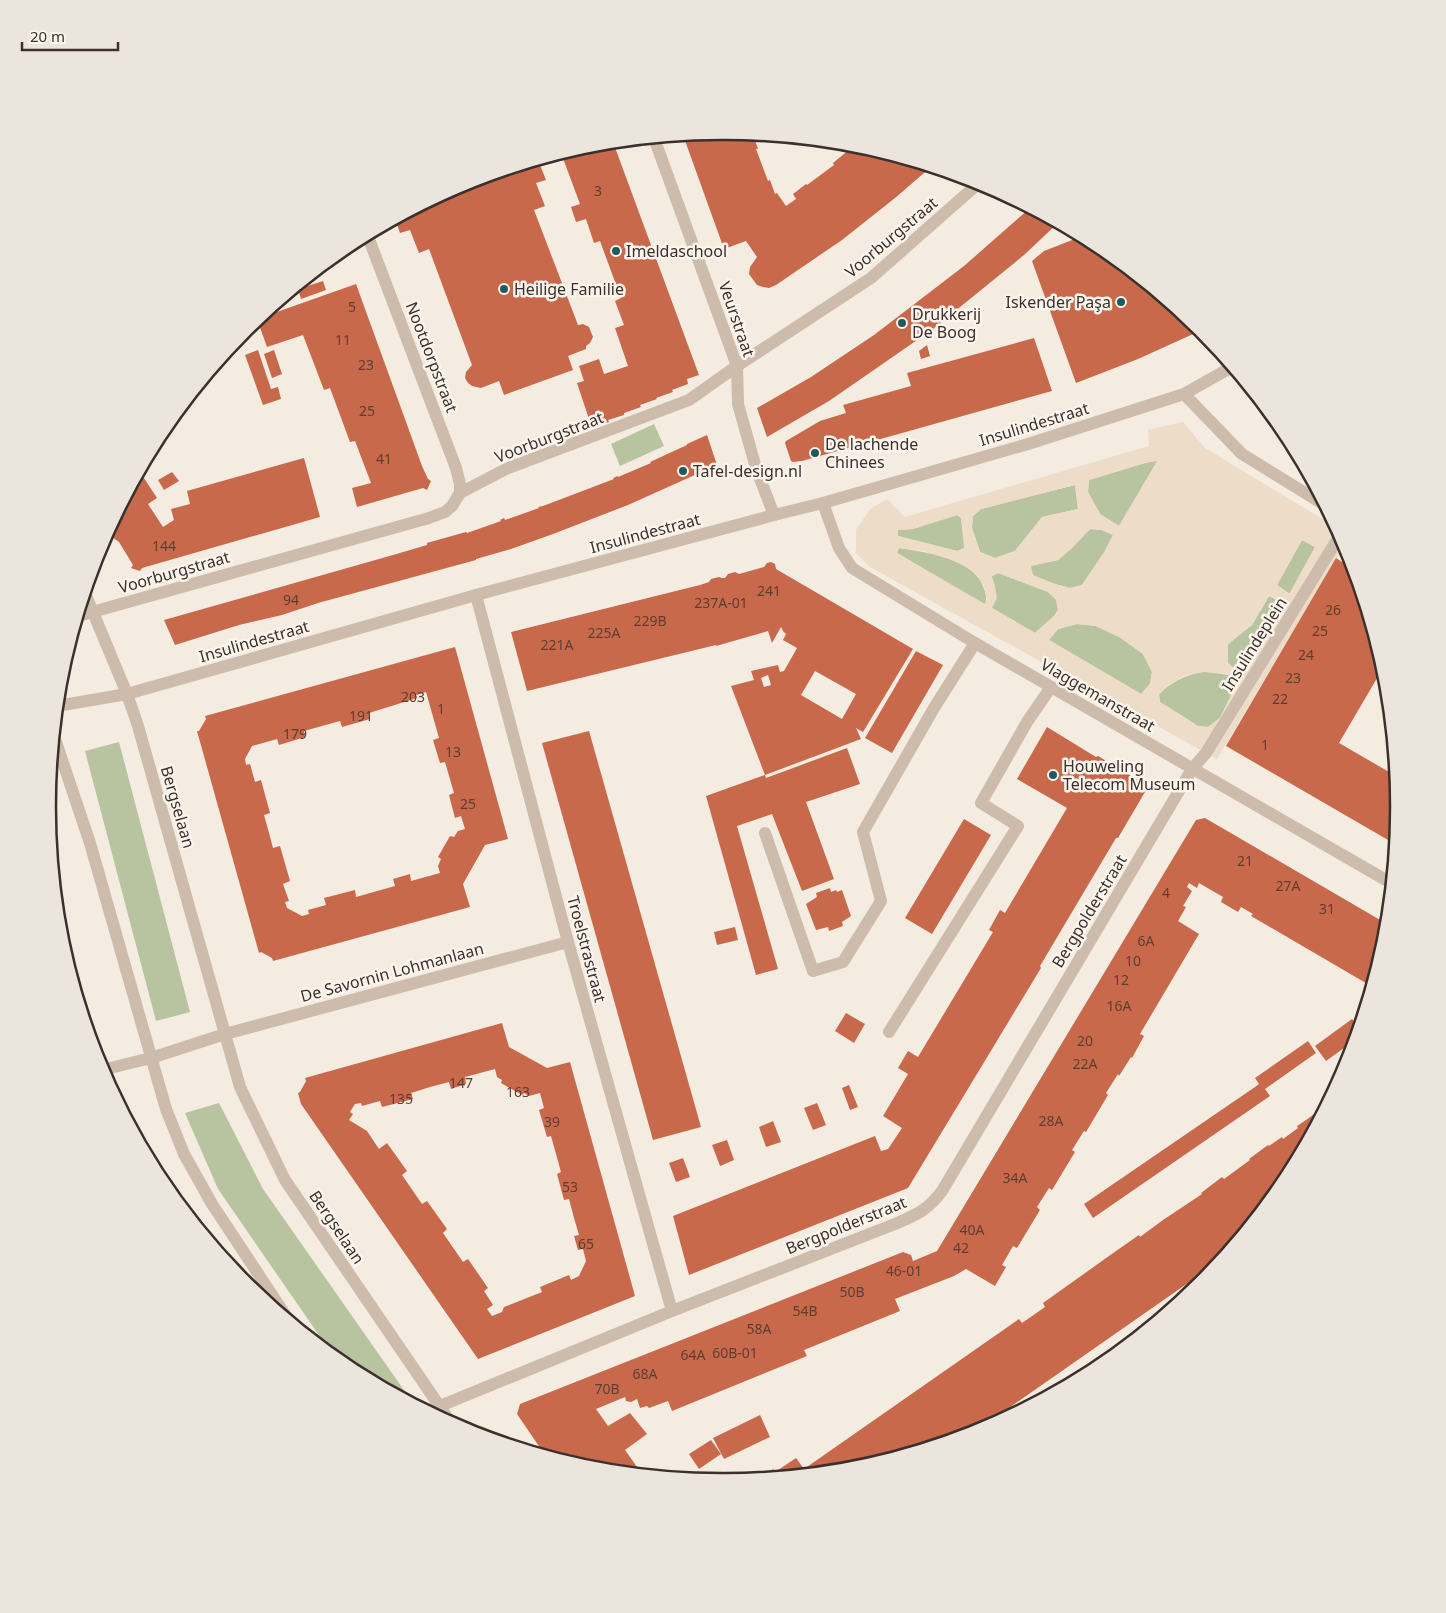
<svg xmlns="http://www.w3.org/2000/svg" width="1446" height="1613" font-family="'Noto Sans',sans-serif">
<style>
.green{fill:#b8c4a0}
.plaza{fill:#ecdcc8;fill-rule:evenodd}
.building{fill:#c8694b;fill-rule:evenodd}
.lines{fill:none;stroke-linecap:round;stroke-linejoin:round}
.minor{stroke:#cdbbac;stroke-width:12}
.poi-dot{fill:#1f5a5e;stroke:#fbf5ee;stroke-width:2}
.labels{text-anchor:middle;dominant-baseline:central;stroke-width:5;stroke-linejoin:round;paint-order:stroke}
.number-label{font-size:14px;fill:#5e3e33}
.street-label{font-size:16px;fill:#3b302b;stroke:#fbf5ee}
.poi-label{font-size:16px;fill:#3b302b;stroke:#fbf5ee;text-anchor:start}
.rim{fill:none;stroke:#3b302b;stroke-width:2.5}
</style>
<rect width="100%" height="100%" fill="#f4ebe1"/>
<g class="green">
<polygon points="654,424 664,446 620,466 611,444"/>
<polygon points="1158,460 1119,526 1100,514 1088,492 1089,480 1145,463"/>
<polygon points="1075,485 1078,509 1042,517 1015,551 995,558 980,552 972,528 973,516 981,509"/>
<polygon points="957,515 961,518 965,548 957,551 898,536 898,530 913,529"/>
<polygon points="1090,529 1102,530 1113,535 1105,551 1082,585 1070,588 1055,584 1033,576 1030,566 1058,560 1071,549"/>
<polygon points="1302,540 1315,547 1290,594 1277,585"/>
<path d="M 899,548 C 926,552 976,559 984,589 C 986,594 987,599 985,605 L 897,553 Z"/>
<polygon points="998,573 1048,592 1056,599 1058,610 1054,616 1035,633 992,608 992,576"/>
<polygon points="1269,596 1283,603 1242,675 1228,663 1228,644 1252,625"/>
<polygon points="1077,624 1096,626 1121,638 1143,654 1152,672 1150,684 1141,694 1049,640 1058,629"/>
<path d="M 1204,671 L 1229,675 L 1237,683 L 1220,718 L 1208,727 L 1198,726 L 1160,702 L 1159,694 C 1174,680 1185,676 1204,671 Z"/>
<polygon points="119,742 190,1012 156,1021 85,751"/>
<polygon points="219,1103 263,1189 413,1403 347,1368 334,1357 218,1189 185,1113"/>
</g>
<path class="plaza" d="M 1183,422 L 1205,448 L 1336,527 L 1345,544 L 1217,759 L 870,567 L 856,553 L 856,530 L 870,509 L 887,499 L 905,517 L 1149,446 L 1148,430 ZM 1157,461 L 1119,526 L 1100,514 L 1088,492 L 1089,480 L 1145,463 ZM 1075,485 L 1078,509 L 1042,517 L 1015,551 L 995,558 L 980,552 L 972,528 L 973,516 L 981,509 ZM 957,515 L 961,518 L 964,548 L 957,551 L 898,536 L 898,530 L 913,529 ZM 1090,529 L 1102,530 L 1113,535 L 1105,551 L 1082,585 L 1070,588 L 1055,584 L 1033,575 L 1031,566 L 1058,560 L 1071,549 ZM 1302,540 L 1315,547 L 1289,594 L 1277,585 ZM 899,548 L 923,551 L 959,562 L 977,575 L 984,587 L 987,600 L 985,604 L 897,553 ZM 998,573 L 1048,592 L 1056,600 L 1058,610 L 1054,616 L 1035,633 L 992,608 L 997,598 L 995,586 L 992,576 ZM 1269,596 L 1283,603 L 1242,675 L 1228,663 L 1228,645 L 1237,636 L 1252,625 ZM 1077,624 L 1096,626 L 1121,638 L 1143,654 L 1152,672 L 1150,684 L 1141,694 L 1049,640 L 1058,629 ZM 1204,672 L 1229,675 L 1237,683 L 1220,718 L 1208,727 L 1198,726 L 1160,702 L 1159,694 L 1170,684 L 1184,676 Z"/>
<g class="building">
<polygon points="723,131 753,134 758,149 756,149 768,181 770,180 775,194 777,193 786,206 796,199 793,194 806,184 807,185 834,165 833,163 856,144 931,167 895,198 842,240 776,285 769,288 763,287 757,285 749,274 750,267 757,257 746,241 724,249 683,135"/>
<polygon points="613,142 699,375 687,379 688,384 672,390 673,392 656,398 657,399 640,405 641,407 624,413 624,415 608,420 609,422 592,428 577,383 584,381 579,366 599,359 604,374 628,366 615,328 624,325 615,301 621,298 600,241 594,243 586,219 576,222 571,207 580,204 561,153 591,144"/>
<polygon points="538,160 546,180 536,183 545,206 534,210 578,325 583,324 589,327 593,337 590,343 586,346 586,349 568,356 573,370 504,395 499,381 481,388 472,386 468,383 465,378 466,372 472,365 429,249 419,253 410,230 400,233 395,219 465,182"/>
<polygon points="1030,208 1058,223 1024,255 933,329 829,401 767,437 757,408 811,377 874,335 964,266"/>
<polygon points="1080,235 1099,245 1202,330 1138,359 1076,383 1032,261 1044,251 1080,237"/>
<polygon points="323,281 326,290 301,299 298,289"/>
<polygon points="356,284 422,466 428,479 431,481 427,490 423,488 357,507 352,488 371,483 355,441 350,442 330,388 324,390 303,335 267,347 257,319"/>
<polygon points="1034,338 1052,391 802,461 793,462 791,461 785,443 786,441 820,421 846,413 843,405 911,386 907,373"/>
<polygon points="927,345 930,356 921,359 919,351"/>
<polygon points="258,350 271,389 278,387 281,399 263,405 245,355"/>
<polygon points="274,350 282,374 272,378 264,354"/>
<polygon points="707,435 717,465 628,505 553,534 511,549 476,559 476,560 318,603 282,615 239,625 175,645 164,620 393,555 427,545 427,543 466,532 467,533 501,521 500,520 504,518 505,520 539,508 538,507 543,506 614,479 613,478 618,476 618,477 651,463 650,462 687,445 687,444"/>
<polygon points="304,458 320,517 142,568 140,571 131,568 133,565 119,542 112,537 110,527 140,472 157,498 148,504 163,527 174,520 171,509 190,504 187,491"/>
<polygon points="172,472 179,481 164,490 158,480"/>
<polygon points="1336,558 1353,569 1383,668 1339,743 1396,776 1398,806 1395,844 1226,746"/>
<path d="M 771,562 L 775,564 L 776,569 L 913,649 L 863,732 L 856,728 L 861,739 L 765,775 L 731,686 L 754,680 L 751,671 L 778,665 L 780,672 L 784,671 L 797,648 L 783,640 L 786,634 L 783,631 L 781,627 L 772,643 L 768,631 L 716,646 L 716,645 L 527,691 L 511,632 L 700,585 L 709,582 L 711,579 L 719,577 L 722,578 L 725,578 L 728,574 L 735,572 L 739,574 L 764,567 L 767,563 ZM 815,671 L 856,694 L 842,719 L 801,695 ZM 768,675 L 771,685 L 764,687 L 761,678 Z"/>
<path d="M 455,647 L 508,839 L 485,845 L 463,884 L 470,907 L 273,961 L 272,958 L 261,952 L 259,953 L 197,731 L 199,731 L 206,719 L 205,716 ZM 426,692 L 439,738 L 433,740 L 440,763 L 445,762 L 454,793 L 449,795 L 455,818 L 461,816 L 465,829 L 458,831 L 454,837 L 450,836 L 438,857 L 441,859 L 438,866 L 440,873 L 411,881 L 410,874 L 393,879 L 395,886 L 356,897 L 355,890 L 324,898 L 326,905 L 308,910 L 309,914 L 302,916 L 287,908 L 285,902 L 289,901 L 283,884 L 290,881 L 280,846 L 273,848 L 269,833 L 264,815 L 270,813 L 261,780 L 255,782 L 250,764 L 246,765 L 245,759 L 252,746 L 277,739 L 279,745 L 305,737 L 304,731 L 340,721 L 342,727 L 370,719 L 369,713 L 417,698 L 416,695 Z"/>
<polygon points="916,651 943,665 892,753 865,738"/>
<polygon points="1047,727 1096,757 1098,756 1143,783 1145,792 1118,838 1116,838 1040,966 1041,968 908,1188 689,1275 673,1216 875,1136 881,1151 888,1149 902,1128 883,1116 908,1074 898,1068 908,1051 918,1057 993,932 989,930 1000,910 1005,913 1067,808 1017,779"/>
<polygon points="589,731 701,1127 653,1140 542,743"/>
<polygon points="847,748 860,784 806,802 834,879 802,891 772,814 737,826 778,969 756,975 706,796 765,775 766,778"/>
<polygon points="1205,818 1387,924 1385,939 1371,986 1251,916 1253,914 1241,907 1238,912 1221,902 1223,897 1199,883 1197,888 1189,883 1187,887 1192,891 1183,906 1186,907 1178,921 1199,934 1140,1034 1144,1036 1132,1058 1131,1057 1119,1076 1118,1074 1106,1093 1108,1095 1086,1132 1084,1131 1072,1150 1075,1152 1052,1190 1049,1188 1037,1207 1040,1210 1017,1248 1013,1246 1002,1265 1006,1267 995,1286 966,1269 954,1276 895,1299 900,1311 804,1350 807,1356 672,1411 668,1401 649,1408 647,1406 640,1408 637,1399 631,1402 626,1401 625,1397 596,1409 608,1426 630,1413 647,1434 625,1450 642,1474 591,1469 545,1455 517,1414 520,1404 903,1252 911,1255 913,1261 937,1251 1196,820"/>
<polygon points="964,819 991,835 932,934 905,918"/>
<polygon points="830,888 831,892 836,890 837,892 842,890 851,916 842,922 843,926 829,931 828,927 816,930 806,904 817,897 816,893"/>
<polygon points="735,927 738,940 717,945 714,932"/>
<polygon points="846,1013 865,1024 854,1043 835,1031"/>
<polygon points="1352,1019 1358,1028 1355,1040 1326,1061 1315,1046"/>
<path d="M 502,1023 L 509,1047 L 547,1068 L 570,1062 L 635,1296 L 478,1359 L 301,1104 L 298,1093 L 300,1092 L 306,1081 L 305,1078 ZM 495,1069 L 497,1077 L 502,1080 L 501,1083 L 522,1095 L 524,1093 L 529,1096 L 540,1093 L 544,1108 L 539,1110 L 547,1137 L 551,1136 L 561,1172 L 557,1174 L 564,1200 L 569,1199 L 574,1218 L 579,1235 L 574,1236 L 578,1250 L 583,1249 L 586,1261 L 579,1276 L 571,1280 L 569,1275 L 540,1287 L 542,1292 L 504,1307 L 502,1312 L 492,1316 L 487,1309 L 493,1305 L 484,1291 L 488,1288 L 468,1259 L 463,1262 L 443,1233 L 447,1229 L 427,1201 L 422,1204 L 402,1175 L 407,1171 L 387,1143 L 379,1149 L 367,1131 L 349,1120 L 353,1114 L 350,1112 L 355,1104 L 361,1103 L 362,1106 L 380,1101 L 382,1107 L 413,1099 L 411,1093 L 430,1087 L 449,1082 L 451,1089 L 466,1084 L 465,1077 Z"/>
<polygon points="1308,1041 1316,1053 1265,1089 1270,1096 1093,1218 1084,1204 1255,1087 1259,1084 1255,1078"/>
<polygon points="849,1085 858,1107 850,1110 842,1088"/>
<polygon points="817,1103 826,1125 813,1130 804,1108"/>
<polygon points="1323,1111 1284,1182 1221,1260 973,1433 855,1469 770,1477 767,1473 773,1469 775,1472 796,1458 804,1469 1019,1319 1022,1323 1045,1307 1043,1303 1116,1251 1139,1235 1140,1237 1163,1220 1202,1194 1201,1193 1222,1177 1224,1179 1250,1160 1249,1159 1268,1145 1269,1146 1282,1137 1283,1139 1298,1128 1297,1126 1306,1120 1317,1112 1318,1114"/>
<polygon points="773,1121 781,1142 766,1147 759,1127"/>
<polygon points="727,1140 734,1160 720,1166 712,1145"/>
<polygon points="683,1158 690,1177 676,1182 669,1163"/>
<polygon points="760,1415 770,1437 724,1459 713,1438"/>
<polygon points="711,1440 721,1454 699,1469 689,1454"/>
</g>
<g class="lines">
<g class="minor">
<polyline points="654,138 737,366 738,404 756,468 774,515"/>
<polyline points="367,234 456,468 460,484 460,493"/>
<polyline points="1184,394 1242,454 1323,504"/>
<polyline points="823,503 839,548 852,568 975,643 1391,883"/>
<polyline points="85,593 127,694 138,726 240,1087 285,1180 451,1423"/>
<polyline points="476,595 568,942 672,1311"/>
<polyline points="78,616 429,518 445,512 452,506 460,493 506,469 689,400 737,366 871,278 980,182"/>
<polyline points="57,706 127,694 476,595 774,515 823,503 1028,444 1184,394 1232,367"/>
<polyline points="54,736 90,843 166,1109 184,1154 212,1204 288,1319"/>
<polyline points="765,833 813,971 843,962 881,901 863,832 934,708 975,643"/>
<polyline points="889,1032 1018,826 981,803 1027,722 1051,687"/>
<polyline points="102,1070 151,1058 225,1034 568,942"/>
<path d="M 440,1406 L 672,1311 L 895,1224 C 916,1215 928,1210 942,1191 L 1192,769 L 1206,753 L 1340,535"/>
</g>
</g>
<g class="poi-dot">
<circle cx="616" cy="251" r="5"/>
<circle cx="504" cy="289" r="5"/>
<circle cx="1121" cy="302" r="5"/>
<circle cx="902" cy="323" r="5"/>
<circle cx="815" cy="453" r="5"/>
<circle cx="683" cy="471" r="5"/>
<circle cx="1053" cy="775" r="5"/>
</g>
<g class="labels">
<g class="number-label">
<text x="598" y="190">3</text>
<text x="352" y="306">5</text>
<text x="343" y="339">11</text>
<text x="366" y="364">23</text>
<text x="367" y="410">25</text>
<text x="384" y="458">41</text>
<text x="164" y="545">144</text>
<text x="769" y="590">241</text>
<text x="291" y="599">94</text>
<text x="721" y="602">237A-01</text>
<text x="1333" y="609">26</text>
<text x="650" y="620">229B</text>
<text x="1320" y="630">25</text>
<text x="604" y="632">225A</text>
<text x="557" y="644">221A</text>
<text x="1306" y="654">24</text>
<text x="1293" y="677">23</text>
<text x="413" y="696">203</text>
<text x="1280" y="698">22</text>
<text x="441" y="708">1</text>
<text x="361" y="715">191</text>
<text x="295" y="733">179</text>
<text x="1265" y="744">1</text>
<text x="453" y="751">13</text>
<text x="468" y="803">25</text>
<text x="1245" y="860">21</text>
<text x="1288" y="885">27A</text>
<text x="1166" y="892">4</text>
<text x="1327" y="908">31</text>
<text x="1146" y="940">6A</text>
<text x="1133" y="960">10</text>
<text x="1121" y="979">12</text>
<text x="1119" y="1005">16A</text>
<text x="1085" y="1040">20</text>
<text x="1085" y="1063">22A</text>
<text x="461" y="1082">147</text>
<text x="518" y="1091">163</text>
<text x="401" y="1098">135</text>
<text x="1051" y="1120">28A</text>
<text x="552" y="1121">39</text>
<text x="1015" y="1177">34A</text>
<text x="570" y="1186">53</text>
<text x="972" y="1229">40A</text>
<text x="586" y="1243">65</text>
<text x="961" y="1247">42</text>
<text x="904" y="1270">46-01</text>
<text x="852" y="1291">50B</text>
<text x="805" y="1310">54B</text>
<text x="759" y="1328">58A</text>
<text x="735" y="1352">60B-01</text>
<text x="693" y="1354">64A</text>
<text x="645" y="1373">68A</text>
<text x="607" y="1388">70B</text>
</g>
<g class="street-label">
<text transform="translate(891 237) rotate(-40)">Voorburgstraat</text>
<text transform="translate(737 319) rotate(71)">Veurstraat</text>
<text transform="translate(432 357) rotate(69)">Nootdorpstraat</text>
<text transform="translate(1034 424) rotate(-17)">Insulindestraat</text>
<text transform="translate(549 437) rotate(-21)">Voorburgstraat</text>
<text transform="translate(645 533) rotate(-15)">Insulindestraat</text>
<text transform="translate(174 572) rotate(-16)">Voorburgstraat</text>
<text transform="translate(254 641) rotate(-16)">Insulindestraat</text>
<text transform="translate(1254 644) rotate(-58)">Insulindeplein</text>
<text transform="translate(1098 695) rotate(30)">Vlaggemanstraat</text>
<text transform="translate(178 807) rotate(74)">Bergselaan</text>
<text transform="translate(1089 911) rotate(-59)">Bergpolderstraat</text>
<text transform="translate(587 949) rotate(75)">Troelstrastraat</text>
<text transform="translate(392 972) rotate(-15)">De Savornin Lohmanlaan</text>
<text transform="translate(846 1225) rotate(-22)">Bergpolderstraat</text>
<text transform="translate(337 1227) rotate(56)">Bergselaan</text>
</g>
<g class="poi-label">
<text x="626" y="251">Imeldaschool</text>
<text x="514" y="289">Heilige Familie</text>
<text x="1111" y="302" text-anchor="end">Iskender Paşa</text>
<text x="912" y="314">Drukkerij<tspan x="912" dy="18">De Boog</tspan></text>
<text x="825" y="444">De lachende<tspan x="825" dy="18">Chinees</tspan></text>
<text x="693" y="471">Tafel-design.nl</text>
<text x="1063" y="766">Houweling<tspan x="1063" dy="18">Telecom Museum</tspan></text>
</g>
</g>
<path d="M0 0H1446V1613H0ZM722 140H724A666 666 0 0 1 1390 806V807A666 666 0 0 1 724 1473H722A666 666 0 0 1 56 807V806A666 666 0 0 1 722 140Z" fill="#ece5de" fill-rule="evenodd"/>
<path class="rim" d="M722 140H724A666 666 0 0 1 1390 806V807A666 666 0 0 1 724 1473H722A666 666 0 0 1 56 807V806A666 666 0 0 1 722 140Z"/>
<path d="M22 42v8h96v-8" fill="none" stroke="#3b302b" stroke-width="2.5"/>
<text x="30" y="42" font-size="15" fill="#3b302b" stroke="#fbf5ee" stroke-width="4" paint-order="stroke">20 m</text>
</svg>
